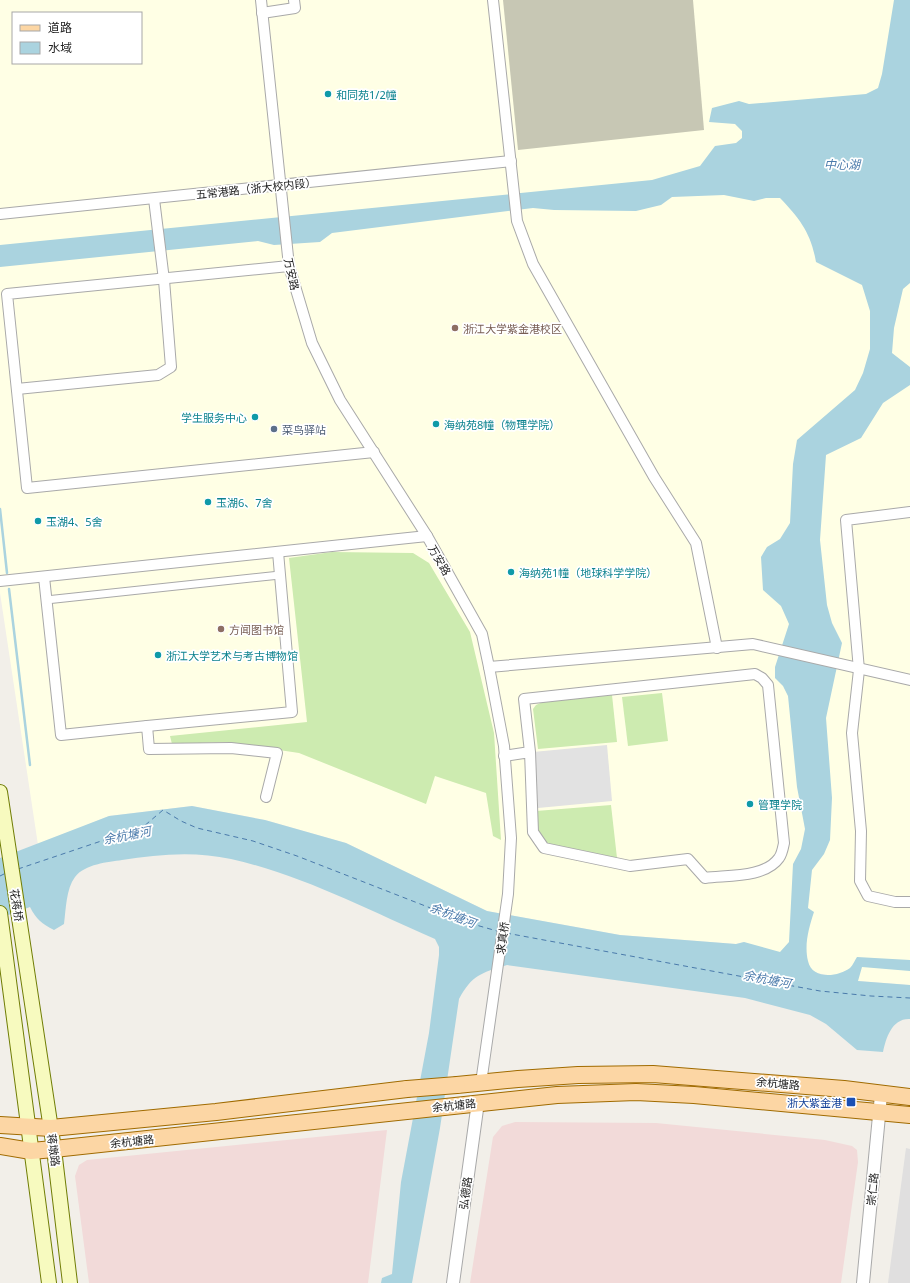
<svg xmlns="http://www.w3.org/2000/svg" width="910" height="1283" font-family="'Noto Sans','Noto Sans SC',sans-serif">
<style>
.residential{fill:#e0dfdf}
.commercial{fill:#f2dad9}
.education{fill:#ffffe5;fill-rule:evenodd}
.construction{fill:#c7c7b4}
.grass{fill:#cdebb0}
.parking{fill:#e2e2e2}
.water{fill:#aad3df}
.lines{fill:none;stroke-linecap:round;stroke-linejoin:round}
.stream{stroke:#aad3df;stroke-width:2.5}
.ferry{stroke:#4a7aab;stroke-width:1;stroke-dasharray:5 4;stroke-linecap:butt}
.pedestrian-casing{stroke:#a9a9a9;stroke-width:9}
.minor-casing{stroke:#a9a9a9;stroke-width:12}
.tertiary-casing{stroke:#a9a9a9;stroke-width:14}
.secondary-casing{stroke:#707d05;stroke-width:16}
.primary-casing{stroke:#a06b00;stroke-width:18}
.pedestrian{stroke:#fff;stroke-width:7}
.minor{stroke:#fff;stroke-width:10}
.tertiary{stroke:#fff;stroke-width:12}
.secondary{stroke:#f7fabf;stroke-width:14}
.primary{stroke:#fcd6a4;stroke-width:16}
.primary-bridge-casing{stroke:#a06b00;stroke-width:18;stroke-linecap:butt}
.primary-bridge{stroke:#fcd6a4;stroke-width:16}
.culture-dot{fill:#0f9aa8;stroke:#fff;stroke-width:1.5}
.education-dot{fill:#8d6e63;stroke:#fff;stroke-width:1.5}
.service-dot{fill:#5c6f8a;stroke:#fff;stroke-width:1.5}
.transit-dot{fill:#1a4fb4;stroke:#fff;stroke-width:1.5}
.labels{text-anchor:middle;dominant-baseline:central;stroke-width:3.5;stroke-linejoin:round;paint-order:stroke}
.culture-label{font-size:11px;fill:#0d838f;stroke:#fff;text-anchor:start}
.street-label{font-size:11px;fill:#222;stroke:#fff}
.education-label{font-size:11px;fill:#785e54;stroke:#fff;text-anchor:start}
.service-label{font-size:11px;fill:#4e5e75;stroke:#fff;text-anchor:start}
.transit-label{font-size:11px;fill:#164399;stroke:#fff;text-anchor:end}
.water-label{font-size:12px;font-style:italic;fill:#4a7aab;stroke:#fff}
</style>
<rect width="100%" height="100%" fill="#f2efe9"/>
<polygon class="residential" points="906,1148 910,1149 910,1283 888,1283"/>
<g class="commercial">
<polygon points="515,1122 656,1123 825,1140 852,1146 857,1150 858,1162 841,1283 470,1283 493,1137 502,1126"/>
<polygon points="387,1130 368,1283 89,1283 75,1176 79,1165 87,1160"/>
</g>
<path class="education" d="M 0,0 L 910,0 L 910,985 L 858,981 L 817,973 L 744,942 L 736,944 L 620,935 L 487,911 L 346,843 L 265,820 L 192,806 L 109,816 L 38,845 L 0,593 ZM 13,13 L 141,13 L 141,63 L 13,63 Z"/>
<polygon class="construction" points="503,0 693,0 704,130 518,150"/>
<g class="grass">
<polygon points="332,552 413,553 429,563 470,632 494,733 501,840 493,836 486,793 435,776 426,804 299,753 227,742 172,744 170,736 307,722 289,558"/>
<polygon points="662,693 668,741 628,746 622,697"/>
<polygon points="612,695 617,742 538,749 533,709 536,705 545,701"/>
<path d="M 611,805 L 617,858 L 548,845 C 537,836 538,825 536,811 Z"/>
</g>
<polygon class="parking" points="607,745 612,801 538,808 533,752"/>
<path class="water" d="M 894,0 L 910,0 L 910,283 L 903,289 L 894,328 L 892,353 L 910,367 L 910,385 L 883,403 L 861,438 L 826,455 L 820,540 L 827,605 L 832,623 L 842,643 L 826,718 L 832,798 L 830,840 L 824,854 L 812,870 L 808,908 L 814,912 C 809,927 804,945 808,961 C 812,980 838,977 850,968 C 853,965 855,960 857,957 L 910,960 L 910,971 L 862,967 L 858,981 L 910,985 L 910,1019 C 892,1018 886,1038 883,1052 L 857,1050 L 826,1024 L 810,1015 L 745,998 L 507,965 C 481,973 472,975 459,999 L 440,1128 L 412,1283 L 381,1283 L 382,1278 L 392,1274 L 401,1182 L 429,1033 L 439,955 L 439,947 L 435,939 C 368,910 302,875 231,859 C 196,851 158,854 122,860 C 108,862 85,864 75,877 C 66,889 66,909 64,924 L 54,930 C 42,924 36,919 30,907 L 0,918 L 0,858 L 109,816 L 192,806 L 265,820 L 346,843 L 487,911 L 620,935 L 736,944 L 744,942 L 780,952 L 789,942 L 793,864 L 801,849 L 805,829 L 797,787 L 788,696 L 783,686 L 775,678 L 775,667 L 789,624 L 781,606 L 763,590 L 761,557 L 767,547 L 780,539 L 790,523 L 793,464 L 797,440 L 855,390 L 863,373 L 870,349 L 870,311 L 862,285 L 816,262 C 811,233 800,219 780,198 L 766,198 L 754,201 L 724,195 L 672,197 L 661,205 L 636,211 L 554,210 L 533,208 L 332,233 L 320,242 L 274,245 L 258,241 L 0,267 L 0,245 L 652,180 L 700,166 L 715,146 L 736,143 L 742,138 L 742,131 L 735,124 L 709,122 L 712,108 L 739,101 L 749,104 L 866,94 L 878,88 L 882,74 Z"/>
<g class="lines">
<g class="stream">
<polyline points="0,509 7,573"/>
<polyline points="9,589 30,765"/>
</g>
<g class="ferry">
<polyline points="18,869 143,827 163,810 181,821 197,828 253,841 297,856 469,923 497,931"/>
<polyline points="0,876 6,873"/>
<polyline points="506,933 820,991 871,996 910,998"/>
</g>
<g class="pedestrian-casing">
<polyline id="pedestrian" points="46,600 280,575"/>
</g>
<g class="minor-casing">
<g id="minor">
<polyline points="261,0 289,266 312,343 340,400 427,536 482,634 489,667 504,746 511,838 508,894 481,1083"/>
<polyline points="493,0 517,221 533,264 654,477 696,543 717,648"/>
<polyline points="262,13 295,8 294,0"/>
<polyline points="0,214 511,161"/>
<polyline points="289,266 7,294 27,488 374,452"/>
<polyline points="17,389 158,375 171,367 164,280 154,199"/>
<polyline points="910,512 846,520 859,670 852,733 861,831 860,881 868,896 895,902 910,902"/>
<polyline points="44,577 61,735 147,726 149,749 231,748 277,753 266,797"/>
<polyline points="0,581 427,536"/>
<polyline points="489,667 753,644 910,680"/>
<polyline points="147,726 292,712 278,552"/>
<path d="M 504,756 L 530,752 L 524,699 L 755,674 L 762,678 L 768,685 L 784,843 C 783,848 782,854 779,858 C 765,878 727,875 705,878 L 688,859 L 630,866 L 544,848 L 533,832 L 530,752"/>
</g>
</g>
<g class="tertiary-casing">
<g id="tertiary">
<polyline points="453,1283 478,1102"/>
<polyline points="863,1283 881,1095"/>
</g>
</g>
<g class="secondary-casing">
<g id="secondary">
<polyline points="0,792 54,1149 70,1283"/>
<polyline points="0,913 49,1283"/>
</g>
</g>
<g class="primary-casing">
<g id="primary">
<polyline points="457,1085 518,1079 578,1075 653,1074 844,1089 910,1097"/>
<polyline points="0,1125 51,1128 216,1112 407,1089"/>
<polyline points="0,1146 31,1151 54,1149 557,1095 636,1092 694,1095 910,1115"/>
</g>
</g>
<use href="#pedestrian" class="pedestrian"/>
<use href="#minor" class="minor"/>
<use href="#tertiary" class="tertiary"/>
<use href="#secondary" class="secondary"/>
<use href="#primary" class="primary"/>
<g class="primary-bridge-casing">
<polyline id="primary-bridge" points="407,1089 457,1085"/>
</g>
<use href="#primary-bridge" class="primary-bridge"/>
</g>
<g class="culture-dot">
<circle cx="328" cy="94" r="4"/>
<circle cx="255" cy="417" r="4"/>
<circle cx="436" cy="424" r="4"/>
<circle cx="208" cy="502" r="4"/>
<circle cx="38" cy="521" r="4"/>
<circle cx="511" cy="572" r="4"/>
<circle cx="158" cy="655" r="4"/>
<circle cx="750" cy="804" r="4"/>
</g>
<g class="education-dot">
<circle cx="455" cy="328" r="4"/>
<circle cx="221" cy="629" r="4"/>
</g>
<circle class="service-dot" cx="274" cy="429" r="4"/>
<rect class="transit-dot" x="846" y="1097" width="10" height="10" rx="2"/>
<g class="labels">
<g class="culture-label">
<text x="336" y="94">和同苑1/2幢</text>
<text x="247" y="417" text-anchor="end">学生服务中心</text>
<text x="444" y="424">海纳苑8幢（物理学院）</text>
<text x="216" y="502">玉湖6、7舍</text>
<text x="46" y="521">玉湖4、5舍</text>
<text x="519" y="572">海纳苑1幢（地球科学学院）</text>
<text x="166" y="655">浙江大学艺术与考古博物馆</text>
<text x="758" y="804">管理学院</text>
</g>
<g class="street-label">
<text transform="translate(256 188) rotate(-6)">五常港路（浙大校内段）</text>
<text transform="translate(292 274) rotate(77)">万安路</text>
<text transform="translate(440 560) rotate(60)">万安路</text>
<text transform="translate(17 905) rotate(81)">花蒋桥</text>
<text transform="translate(502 938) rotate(-82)">求真桥</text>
<text transform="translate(778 1083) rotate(5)">余杭塘路</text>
<text transform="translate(454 1105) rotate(-6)">余杭塘路</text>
<text transform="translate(132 1141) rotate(-6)">余杭塘路</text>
<text transform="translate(54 1150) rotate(82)">蒋墩路</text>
<text transform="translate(872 1189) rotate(-84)">崇仁路</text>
<text transform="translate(465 1193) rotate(-82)">弘德路</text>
</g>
<g class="education-label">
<text x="463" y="328">浙江大学紫金港校区</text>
<text x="229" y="629">方闻图书馆</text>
</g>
<g class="service-label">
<text x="282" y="429">菜鸟驿站</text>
</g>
<g class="transit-label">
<text x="842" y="1102">浙大紫金港</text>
</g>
<g class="water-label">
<text x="842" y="164">中心湖</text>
<text transform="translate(127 835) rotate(-11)">余杭塘河</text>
<text transform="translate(453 915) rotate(21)">余杭塘河</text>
<text transform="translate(767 979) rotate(11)">余杭塘河</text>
</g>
</g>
<rect x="12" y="12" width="130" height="52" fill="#ffffff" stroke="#a7a7a7"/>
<rect x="20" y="25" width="20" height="6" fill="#fcd6a4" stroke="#a7a7a7"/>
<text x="48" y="32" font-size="12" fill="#222222">道路</text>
<rect x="20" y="42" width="20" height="12" fill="#aad3df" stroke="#a7a7a7"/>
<text x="48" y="52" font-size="12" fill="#222222">水域</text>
</svg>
